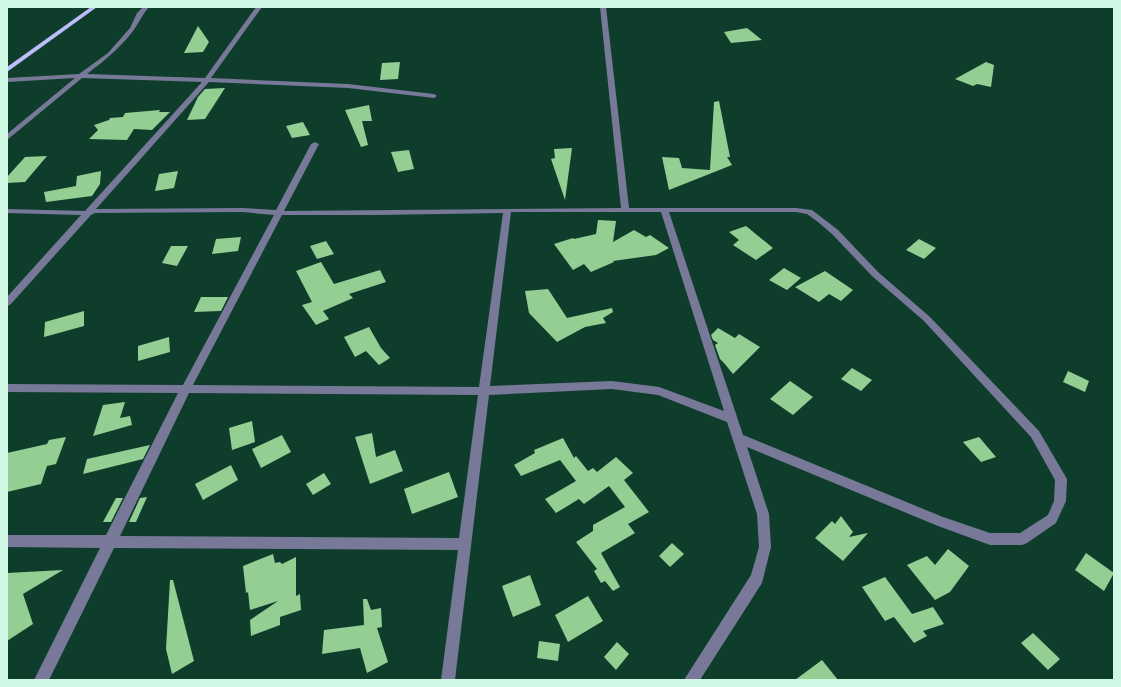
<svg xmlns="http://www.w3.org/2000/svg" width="1121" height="687" font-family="Overpass,sans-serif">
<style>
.building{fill:#93cf93}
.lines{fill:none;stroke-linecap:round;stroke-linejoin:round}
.minor{fill:#787998;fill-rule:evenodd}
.major{fill:#bdbdfc;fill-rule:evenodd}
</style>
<rect width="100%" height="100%" fill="#0f3d2c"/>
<g class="building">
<polygon points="198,26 209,42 203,52 184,53"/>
<polygon points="747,28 762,40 731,43 724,32"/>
<polygon points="400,62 398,79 380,80 382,63"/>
<polygon points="986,62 994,65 991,87 977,84 973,86 955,79"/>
<polygon points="225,88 205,119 187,120 198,97 205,89"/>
<polygon points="719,101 730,157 727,157 732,165 669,190 662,157 679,158 682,168 710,170 714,102"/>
<polygon points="369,105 372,121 362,121 368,145 361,147 345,110"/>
<polygon points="160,110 159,112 170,112 152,130 134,129 127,140 89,139 98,130 94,125 109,120 110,118 123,117 125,113"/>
<polygon points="303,122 310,135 292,138 286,126"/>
<polygon points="572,148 565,200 551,159 555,158 554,149"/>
<polygon points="409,150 414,169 398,172 391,152"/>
<polygon points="47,156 25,182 7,183 7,177 25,157"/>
<polygon points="101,171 100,184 92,196 46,202 44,192 76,186 77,176"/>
<polygon points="178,171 174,188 155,191 159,174"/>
<polygon points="598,220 616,221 613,242 634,230 646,237 650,235 669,248 656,255 613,261 614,262 591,272 584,264 573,270 554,244 573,238 574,239 596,234"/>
<polygon points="746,226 773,248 756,260 733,245 739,240 729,232"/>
<polygon points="241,237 238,251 212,254 216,239"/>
<polygon points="919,239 936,248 924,259 906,250"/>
<polygon points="326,241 334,254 317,259 310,246"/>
<polygon points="171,246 188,246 177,266 162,263"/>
<polygon points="321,262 334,284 380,270 386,282 349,294 353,298 323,311 329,319 316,325 302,305 312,302 296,271"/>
<polygon points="784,268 801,278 787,290 769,280"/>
<polygon points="825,271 853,290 841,301 829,294 819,302 795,287"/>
<polygon points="548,289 567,318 612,308 613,312 603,318 606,323 585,327 557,342 529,313 525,291"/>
<polygon points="201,297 228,297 221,311 194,312"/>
<polygon points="84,311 84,326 44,337 45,322"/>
<polygon points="369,327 381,348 390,358 379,365 366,351 355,357 344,337"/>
<polygon points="718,328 735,338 739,334 760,347 733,374 724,363 720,359 715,345 718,343 713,340 711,335"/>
<polygon points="169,337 170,352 138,361 138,346"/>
<polygon points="852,368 872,380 861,391 841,379"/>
<polygon points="1068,371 1089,381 1085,392 1063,382"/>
<polygon points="790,381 813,397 793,415 770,399"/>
<polygon points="125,402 120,418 130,416 132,425 93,436 103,405"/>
<polygon points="252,421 255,442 232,450 229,428"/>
<polygon points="372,433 376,457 395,450 403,471 370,484 355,437"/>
<polygon points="282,435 291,452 261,468 252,449"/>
<polygon points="66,437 56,464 47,466 41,484 7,492 7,453 47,444 49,440"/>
<polygon points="979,437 996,457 981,462 963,442"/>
<polygon points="563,438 574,458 576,456 588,471 593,468 597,472 616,457 633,473 624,480 649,512 628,524 635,533 601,553 620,587 613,591 605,581 601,583 594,571 597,569 576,542 593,531 593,525 625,507 609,486 584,504 579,499 556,513 545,499 576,481 560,460 521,476 514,465 535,453 534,450"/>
<polygon points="150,445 143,459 83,474 87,459"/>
<polygon points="231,465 238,480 203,500 195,484"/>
<polygon points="449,472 458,497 412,514 404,489"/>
<polygon points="324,473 331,484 313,495 306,484"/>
<polygon points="147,497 136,522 129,522 140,498"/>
<polygon points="116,498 123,498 111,522 103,522"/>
<polygon points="841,516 853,532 849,537 868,533 843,561 815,538 832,521 835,524"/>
<polygon points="672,543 684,554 670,567 659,556"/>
<polygon points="948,549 969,566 950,592 935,600 907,565 927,556 935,565"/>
<polygon points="1086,553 1114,573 1104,591 1075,570"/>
<polygon points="273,554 275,563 280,562 282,564 296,557 296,596 300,594 301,610 280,617 280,625 251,636 250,620 278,601 250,610 248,592 246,593 243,566"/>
<polygon points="63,570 23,594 33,624 7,641 7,573"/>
<polygon points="530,575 541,605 513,617 502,586"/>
<polygon points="885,577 912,614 933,607 944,624 923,631 927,636 914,643 894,617 885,621 862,587"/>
<polygon points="170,580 173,580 194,661 172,674 166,649"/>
<polygon points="588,596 603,621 568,642 555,615"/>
<polygon points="363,599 367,599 371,610 381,608 382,627 377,628 388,662 367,673 360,648 322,654 324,630 364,625"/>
<polygon points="1033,633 1060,659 1048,670 1021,643"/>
<polygon points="539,641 560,644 558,661 537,658"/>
<polygon points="617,642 629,654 616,670 604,657"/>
<polygon points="822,660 838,680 795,680"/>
</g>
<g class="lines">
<path class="minor" d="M 143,7 L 149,7 C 142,15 139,23 133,31 C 120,48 104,61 87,74 L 205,78 L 256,7 L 262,7 L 211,78 L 348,84 L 434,94 L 437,96 L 434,98 L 348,88 L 209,82 L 96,209 L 242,208 L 276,210 L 311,144 L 315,142 L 319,144 L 284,211 L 621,208 L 600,7 L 606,7 L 629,208 L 796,208 L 812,210 L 838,230 L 878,272 L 930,317 L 1039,431 L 1067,479 L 1066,501 L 1056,523 L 1027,543 L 1022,545 L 990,545 L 938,526 L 747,447 L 769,514 L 771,547 L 762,583 L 700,680 L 684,680 L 751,575 L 759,547 L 757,514 L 727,422 L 658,395 L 612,389 L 489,395 L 455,680 L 441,680 L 458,550 L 114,548 L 49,680 L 34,680 L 100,548 L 7,547 L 7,535 L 106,535 L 178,393 L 7,392 L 7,384 L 183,385 L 274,215 L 242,212 L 95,213 L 91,215 L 10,305 L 7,306 L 7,297 L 81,215 L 7,213 L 7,209 L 85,211 L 202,82 L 82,78 L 7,140 L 7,134 L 75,78 L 7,82 L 7,78 L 79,74 L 108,53 L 130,28 L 137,13 ZM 511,212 L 661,212 L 724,411 L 659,387 L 612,381 L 490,386 ZM 669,212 L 796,212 L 807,214 L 818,222 L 832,234 L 872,276 L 924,321 L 1031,437 L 1055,480 L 1054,501 L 1048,515 L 1020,533 L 990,533 L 943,517 L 743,435 ZM 503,213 L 479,387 L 193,385 L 282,215 L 376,215 ZM 189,393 L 478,395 L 459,538 L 120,536 Z"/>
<polygon class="major" points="91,7 97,7 7,72 7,67"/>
</g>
<rect width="1121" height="687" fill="none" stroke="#cff8e4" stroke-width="16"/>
</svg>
